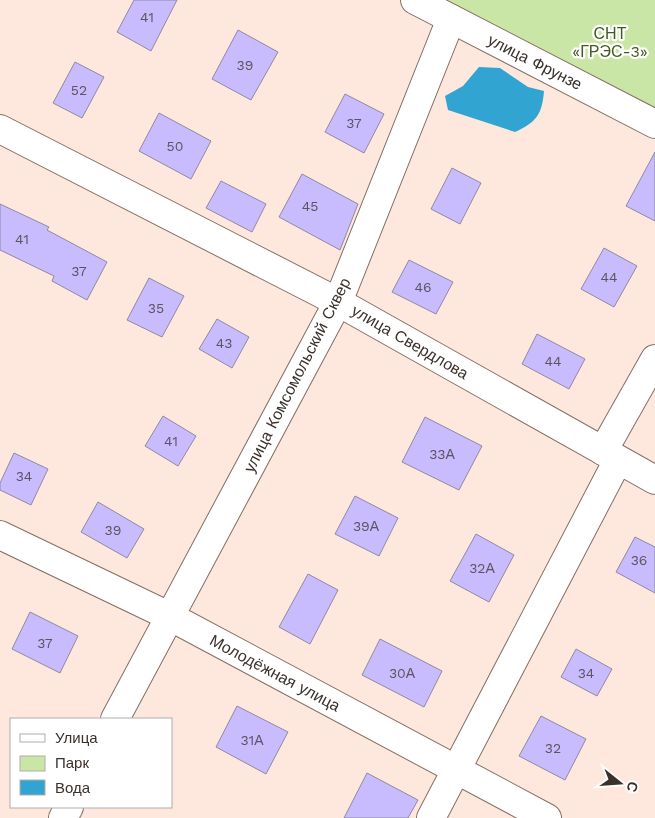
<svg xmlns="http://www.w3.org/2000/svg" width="655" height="818" font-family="'Work Sans',sans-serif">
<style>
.green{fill:#cae6a6}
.water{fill:#32a4d1}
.building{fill:#c8bbfe;stroke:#8e8aa1}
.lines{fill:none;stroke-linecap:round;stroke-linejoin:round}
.street-casing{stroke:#856e62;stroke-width:30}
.street{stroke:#fff;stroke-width:28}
.labels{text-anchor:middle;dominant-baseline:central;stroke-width:4.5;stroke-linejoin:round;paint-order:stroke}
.number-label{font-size:14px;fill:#5e5460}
.park-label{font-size:16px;fill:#435a1f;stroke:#fff}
.street-label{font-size:16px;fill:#3b312c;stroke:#fff}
</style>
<rect width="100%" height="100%" fill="#fee8de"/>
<polygon class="green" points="437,0 655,0 655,113"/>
<path class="water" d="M 479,67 L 500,68 L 528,87 L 544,91 C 542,114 537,122 515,132 L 448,110 L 445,96 L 463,86 Z"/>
<g class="building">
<polygon points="134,0 177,0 151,51 117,32"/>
<polygon points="238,30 278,52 251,100 212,79"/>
<polygon points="75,62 104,77 82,118 53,103"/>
<polygon points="345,94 384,114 364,153 325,132"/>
<polygon points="159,113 211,141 191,179 139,151"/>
<polygon points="655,152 655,221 626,206"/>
<polygon points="452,168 481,183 460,224 431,209"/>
<polygon points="302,174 358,204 340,250 279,217"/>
<polygon points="221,181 266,204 252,232 206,208"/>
<polygon points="0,204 49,227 47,230 107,262 87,300 52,281 54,276 0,250"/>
<polygon points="604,248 637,266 614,307 581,289"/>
<polygon points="409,260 453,282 436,314 392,292"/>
<polygon points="149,278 184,296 162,337 127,320"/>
<polygon points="217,319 249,337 232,368 199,349"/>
<polygon points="537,334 585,359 569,389 522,364"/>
<polygon points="163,416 196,436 178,466 145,446"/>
<polygon points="425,417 482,446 459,490 402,462"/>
<polygon points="14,453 48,469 31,505 0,490 0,483"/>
<polygon points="355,496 398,518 379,556 335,534"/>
<polygon points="98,502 144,529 127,558 81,532"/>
<polygon points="476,534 514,555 489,602 450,581"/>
<polygon points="635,537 655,547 655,593 616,572"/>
<polygon points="308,574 338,590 310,644 279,627"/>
<polygon points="30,612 78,636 60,673 12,649"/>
<polygon points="380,639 442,671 424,707 362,675"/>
<polygon points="576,649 612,669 597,696 561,677"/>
<polygon points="237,706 288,732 266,774 216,747"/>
<polygon points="541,716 586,739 565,780 519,756"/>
<polygon points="367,773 418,800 408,818 344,818"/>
</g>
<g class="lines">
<g class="street-casing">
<g id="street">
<polyline points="415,0 655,124"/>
<polyline points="0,129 338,302 655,480"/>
<polyline points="603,451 655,359"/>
<polyline points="0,535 169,616 547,818"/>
<polyline points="115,719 338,302 451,19"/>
<polyline points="63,818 69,807"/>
<polyline points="431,818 618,460"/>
</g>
</g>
<use href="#street" class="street"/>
</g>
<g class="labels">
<g class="number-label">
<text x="147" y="17">41</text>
<text x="245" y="65">39</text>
<text x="79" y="90">52</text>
<text x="354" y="123">37</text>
<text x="175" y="146">50</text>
<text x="310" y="206">45</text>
<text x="22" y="239">41</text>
<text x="79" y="271">37</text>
<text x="609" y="277">44</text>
<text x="423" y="287">46</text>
<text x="156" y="308">35</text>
<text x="224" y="343">43</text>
<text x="553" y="361">44</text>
<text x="171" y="441">41</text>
<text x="442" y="454">33А</text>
<text x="24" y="476">34</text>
<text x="366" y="526">39А</text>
<text x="113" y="530">39</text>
<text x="639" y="560">36</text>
<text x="482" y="568">32А</text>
<text x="45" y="643">37</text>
<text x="402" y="673">30А</text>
<text x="586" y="673">34</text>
<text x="252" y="740">31А</text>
<text x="553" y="748">32</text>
</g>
<g class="park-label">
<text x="610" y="33">СНТ<tspan x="610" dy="18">«ГРЭС-3»</tspan></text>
</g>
<g class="street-label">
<text transform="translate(535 62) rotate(27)">улица Фрунзе</text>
<text transform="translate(410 342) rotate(30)">улица Свердлова</text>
<text transform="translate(297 375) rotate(-63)">улица Комсомольский Сквер</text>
<text transform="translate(275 673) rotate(28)">Молодёжная улица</text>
</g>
</g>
<rect x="10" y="718" width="162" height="90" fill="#ffffff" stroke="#b1adab"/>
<rect x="20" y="734" width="25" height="8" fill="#ffffff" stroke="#b1adab"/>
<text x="55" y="743" font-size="15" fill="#3b312c">Улица</text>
<rect x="20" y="756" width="25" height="15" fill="#cae6a6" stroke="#b1adab"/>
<text x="55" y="768" font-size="15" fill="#3b312c">Парк</text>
<rect x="20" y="780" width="25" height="15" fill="#32a4d1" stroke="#b1adab"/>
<text x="55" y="793" font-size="15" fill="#3b312c">Вода</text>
<g transform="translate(620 783) rotate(107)" stroke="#ffffff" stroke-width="4" paint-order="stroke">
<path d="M0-4L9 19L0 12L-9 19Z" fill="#3b312c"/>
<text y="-8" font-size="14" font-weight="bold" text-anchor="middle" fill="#3b312c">С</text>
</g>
</svg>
